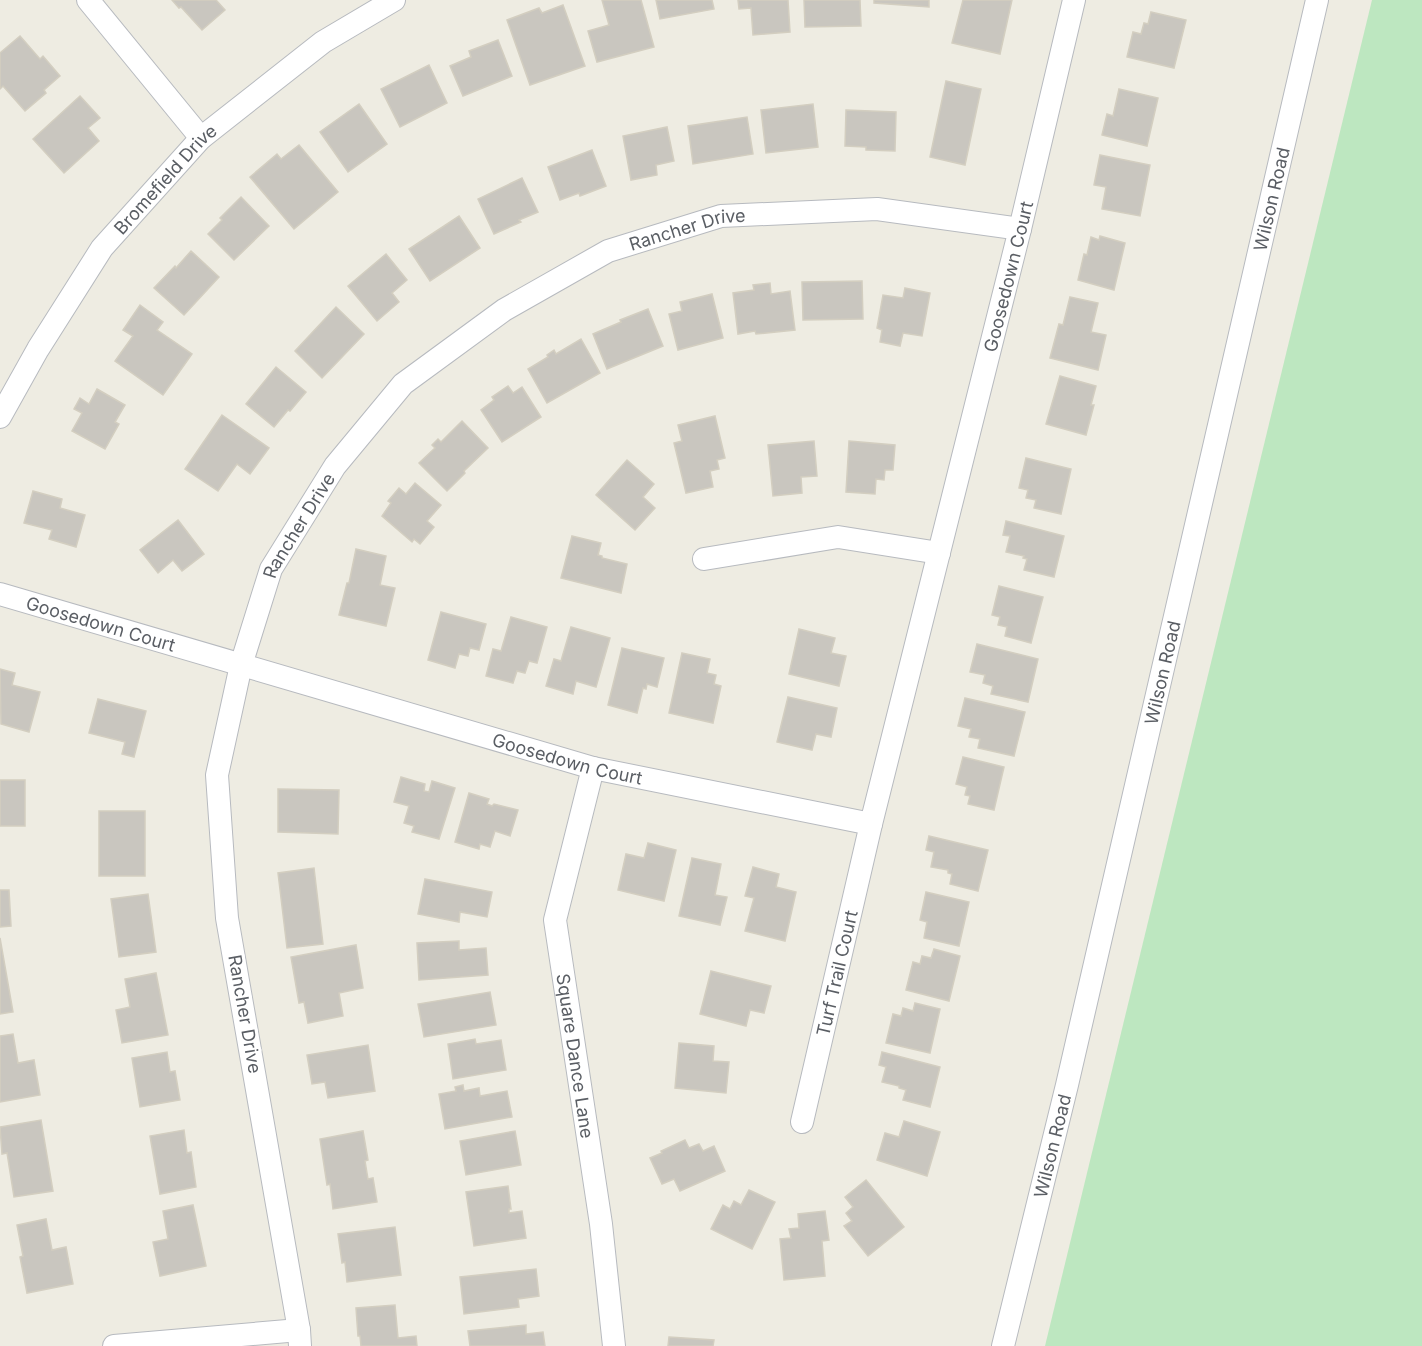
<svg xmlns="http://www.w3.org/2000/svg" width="1422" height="1346" font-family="Inter,sans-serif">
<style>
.green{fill:#bde7c0}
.building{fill:#c9c6bf;stroke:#d3cec0;stroke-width:1.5}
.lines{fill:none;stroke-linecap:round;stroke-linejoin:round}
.street-casing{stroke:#b7babf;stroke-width:24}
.street{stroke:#fff;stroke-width:22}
.labels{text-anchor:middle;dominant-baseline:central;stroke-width:6;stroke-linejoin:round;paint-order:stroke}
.street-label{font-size:18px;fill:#5a5e64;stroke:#fff}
</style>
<rect width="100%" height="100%" fill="#eeece2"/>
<polygon class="green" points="1372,0 1422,0 1422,1346 1045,1346"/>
<g class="building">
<polygon points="172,0 216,0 225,10 202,30 181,7 179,8"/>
<polygon points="602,0 641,0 654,47 597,62 588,31 609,25"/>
<polygon points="656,0 712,0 714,9 660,19"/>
<polygon points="738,0 788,0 790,32 753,35 751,8 739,9"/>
<polygon points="804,0 860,0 861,26 805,27"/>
<polygon points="874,0 929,0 929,7 874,3"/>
<polygon points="963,0 1012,0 1000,54 952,43"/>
<polygon points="563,5 585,66 530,85 507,20 539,8 542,13"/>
<polygon points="1151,12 1186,20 1174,68 1127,57 1133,32 1141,34 1144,23 1148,24"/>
<polygon points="20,36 40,59 43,56 60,76 44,90 46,93 25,111 3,86 0,89 0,53"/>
<polygon points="498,40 512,76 463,96 450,66 471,57 469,51"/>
<polygon points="429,65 447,103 400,127 381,89"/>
<polygon points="946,81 981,89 965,165 930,157"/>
<polygon points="1119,89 1158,98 1147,146 1102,135 1107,114 1113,116"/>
<polygon points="80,96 100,118 88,128 99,141 64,173 33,139"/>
<polygon points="359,104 387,144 348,172 320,132"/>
<polygon points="813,104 818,147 766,153 761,110"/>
<polygon points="846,110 896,112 895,151 866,150 866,147 845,146"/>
<polygon points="747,117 753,154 693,164 688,126"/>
<polygon points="667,127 674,161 656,165 657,175 631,180 623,136"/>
<polygon points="299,145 338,192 294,229 250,177 277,154 281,159"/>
<polygon points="592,150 606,186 580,196 579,193 560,200 548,167"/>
<polygon points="1100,155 1150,165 1140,216 1102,209 1106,187 1094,185"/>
<polygon points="522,178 538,212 519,220 521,222 494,234 478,199"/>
<polygon points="241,197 269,226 234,260 208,234 222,220 220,218"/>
<polygon points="459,216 480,248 430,281 409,249"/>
<polygon points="1100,236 1125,243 1114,290 1078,280 1084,254 1087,255 1091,237 1099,240"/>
<polygon points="191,251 219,277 184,315 154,288 175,266 176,268"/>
<polygon points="386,254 407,280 392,293 399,302 377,321 348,286"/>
<polygon points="862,281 863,319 803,320 802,282"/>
<polygon points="770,283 771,294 790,291 795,330 756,334 755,331 738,334 733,293 754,290 753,285"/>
<polygon points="905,288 930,293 922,336 903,333 900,346 880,342 882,330 877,328 883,295 903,298"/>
<polygon points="712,294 723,338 678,350 669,314 682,311 680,302"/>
<polygon points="1070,297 1098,303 1091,332 1106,335 1098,370 1050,358 1059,324 1063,325"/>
<polygon points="140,305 163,322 157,330 192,354 163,395 115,361 133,336 123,330"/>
<polygon points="336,307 364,334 322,378 295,351"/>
<polygon points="648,309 663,346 607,369 593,334 621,322 620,320"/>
<polygon points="581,339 600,373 547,403 528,369 548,357 547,355 554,350 556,354"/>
<polygon points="276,367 306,392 290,411 288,410 274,427 246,404"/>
<polygon points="1060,376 1096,386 1091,405 1094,405 1086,435 1046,424"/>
<polygon points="508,386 513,393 522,387 541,417 502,442 481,410 494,400 492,397"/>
<polygon points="97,389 125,405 115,422 119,424 105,449 72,431 82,413 74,409 80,398 89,404"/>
<polygon points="222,415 269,448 250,474 237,464 218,491 185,469"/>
<polygon points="715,416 725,458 717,460 719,469 710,471 713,487 686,493 674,443 682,441 678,425"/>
<polygon points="462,421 488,448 464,471 465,473 447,491 419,463 435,448 432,445 438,439 441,442"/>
<polygon points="814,441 817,476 801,477 802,493 773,496 768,445"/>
<polygon points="849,441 895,445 893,470 885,470 884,480 876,479 875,494 846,492"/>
<polygon points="1026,458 1071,469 1061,514 1034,508 1036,500 1026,498 1028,490 1019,488"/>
<polygon points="627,460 654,484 643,497 655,508 635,530 596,495"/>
<polygon points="415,483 441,505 427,521 434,527 420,544 414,539 412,542 382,516 391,503 388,501 399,488 406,494"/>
<polygon points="33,491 62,499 60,508 85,515 76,547 49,539 52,530 24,523"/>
<polygon points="178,520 204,554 182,571 173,560 158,573 140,550"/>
<polygon points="1006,521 1064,536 1054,577 1024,570 1027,559 1023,558 1024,556 1006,552 1010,536 1003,535"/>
<polygon points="572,536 601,543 598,555 602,556 602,558 627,564 621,593 561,578"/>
<polygon points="356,549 386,556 380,585 395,588 386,626 339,615 347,583 349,583"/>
<polygon points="999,586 1043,597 1031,643 1005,636 1007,627 998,625 1000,617 992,615"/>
<polygon points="441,612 486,624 479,650 470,648 468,656 459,654 455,668 428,660"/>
<polygon points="511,617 547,627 537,663 529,661 525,673 517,671 513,683 486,676 493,649 501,651"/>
<polygon points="571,627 610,638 596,687 576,681 573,694 546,686 554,659 561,661"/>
<polygon points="799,629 835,638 831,653 846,656 839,686 789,674"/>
<polygon points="977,644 1038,659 1028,702 991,694 993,686 983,683 985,675 970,672"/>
<polygon points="622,648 664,658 657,687 647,684 646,689 643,688 637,713 608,705"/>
<polygon points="682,653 710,659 707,673 716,675 714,684 721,686 713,723 669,713"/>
<polygon points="0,669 15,673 12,685 40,692 29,732 1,724"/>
<polygon points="788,697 837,708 831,737 816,734 812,750 777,742"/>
<polygon points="965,698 1025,712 1014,756 978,748 980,739 969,737 971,729 958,726"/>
<polygon points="98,699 146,711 134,757 122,754 125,742 89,733"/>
<polygon points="963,757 1004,767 994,810 968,804 970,796 965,795 967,787 956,784"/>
<polygon points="401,777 425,784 424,791 429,792 432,781 455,788 439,839 412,832 414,826 404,823 409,806 394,802"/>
<rect x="0" y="780" width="25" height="46"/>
<polygon points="278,789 339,790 338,834 278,832"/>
<polygon points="469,793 489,799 487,804 492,806 494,804 518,810 510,836 495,831 490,847 480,844 479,849 455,842"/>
<rect x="99" y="811" width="46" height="65"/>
<polygon points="929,836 988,850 978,891 950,884 952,874 948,873 948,870 931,867 934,852 926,850"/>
<polygon points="648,843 676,850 664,901 618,890 626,854 644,858"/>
<polygon points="692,858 721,864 715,895 727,897 720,925 679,916"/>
<polygon points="753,867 779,874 776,887 796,892 785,941 745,931 754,898 745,896"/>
<polygon points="314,868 323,944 287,948 278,873"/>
<polygon points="425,879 492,892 487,917 460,912 459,922 418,914"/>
<polygon points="0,890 9,890 11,926 0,927"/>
<polygon points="926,892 969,902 959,946 924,938 927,922 920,920"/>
<polygon points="148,894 156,952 119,957 111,899"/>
<polygon points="0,938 13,1012 0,1014"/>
<polygon points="459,941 459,950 486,948 488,975 419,980 417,943"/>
<polygon points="356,945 363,988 339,993 343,1016 308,1023 304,1002 299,1003 291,957"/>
<polygon points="934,949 960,956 949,1001 906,990 913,962 920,964 922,956 931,958"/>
<polygon points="711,971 771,986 764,1013 750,1010 746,1026 700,1014"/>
<polygon points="156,973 168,1035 122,1043 116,1010 130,1007 125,979"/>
<polygon points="490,992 496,1025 424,1037 418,1004"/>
<polygon points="915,1003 940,1009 930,1053 886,1043 893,1014 901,1016 903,1008 913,1011"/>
<polygon points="13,1034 18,1063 34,1060 40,1095 0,1102 0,1036"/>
<polygon points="475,1039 476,1044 501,1040 506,1070 453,1079 448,1044"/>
<polygon points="679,1043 714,1046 713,1061 729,1062 726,1093 675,1088"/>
<polygon points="368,1045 375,1091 328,1098 325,1082 312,1084 307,1055"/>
<polygon points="167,1052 170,1072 175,1071 180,1100 140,1107 132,1058"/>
<polygon points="882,1052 940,1067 930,1107 903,1100 906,1090 899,1088 899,1086 882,1082 886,1067 879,1065"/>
<polygon points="463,1085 464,1091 479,1088 480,1096 507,1091 512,1117 445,1129 439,1094 456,1091 455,1087"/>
<polygon points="41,1120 53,1191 14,1197 7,1153 2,1154 0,1127"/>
<polygon points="904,1121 940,1132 927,1176 877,1160 885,1133 899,1137"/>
<polygon points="184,1130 187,1153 191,1152 196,1187 160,1194 150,1136"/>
<polygon points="363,1131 368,1160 365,1161 368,1179 373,1178 377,1202 333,1209 330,1184 327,1185 320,1139"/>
<polygon points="515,1131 521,1165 466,1175 460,1141"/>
<polygon points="685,1140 689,1148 699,1144 703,1151 714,1146 725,1171 680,1191 674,1179 662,1184 650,1158 662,1153 661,1151"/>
<polygon points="866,1180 904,1227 868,1256 844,1226 852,1221 846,1213 853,1207 845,1197"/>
<polygon points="508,1186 511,1209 509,1209 509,1213 522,1211 526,1238 474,1246 466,1192"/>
<polygon points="749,1190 775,1202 752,1249 711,1229 723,1205 730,1209 734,1201 741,1205"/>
<polygon points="193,1205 206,1266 160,1276 153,1242 168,1239 163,1211"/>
<polygon points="825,1211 829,1240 822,1241 825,1276 784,1280 780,1239 791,1238 789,1229 799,1228 798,1214"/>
<polygon points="46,1219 52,1250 66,1247 73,1284 27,1293 20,1257 23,1256 17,1225"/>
<polygon points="395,1227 401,1275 347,1282 345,1262 342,1263 338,1234"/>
<polygon points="536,1269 539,1296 518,1299 519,1307 464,1314 460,1277"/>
<polygon points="395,1305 398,1338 416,1336 417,1346 361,1346 360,1336 358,1336 356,1308"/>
<polygon points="526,1325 526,1334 543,1332 545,1346 470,1346 468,1331"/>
<polygon points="669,1337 714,1340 713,1346 668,1346"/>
</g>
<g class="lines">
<g class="street-casing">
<g id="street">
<polyline points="88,0 201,138"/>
<path id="s1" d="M 0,417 L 38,349 L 102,248 L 201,138 L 323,42 L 394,0"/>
<polyline points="704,559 838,537 939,553"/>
<path id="s2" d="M 0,594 L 593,768 L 871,824 L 1020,229 L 1074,0"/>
<path id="s3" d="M 593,768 L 555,920 L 601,1224 L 614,1346"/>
<path id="s4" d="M 802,1122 L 871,824"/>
<polyline points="114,1346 299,1330"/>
<path id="s5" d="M 300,1346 L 299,1330 L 227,918 L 217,775 L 241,665 L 271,569 L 335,466 L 403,384 L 504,310 L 608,251 L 721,216 L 877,209 L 1020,229"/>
<path id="s6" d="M 1003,1346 L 1067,1085 L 1317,0"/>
</g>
</g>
<use href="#street" class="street"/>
</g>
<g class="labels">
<g class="street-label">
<text stroke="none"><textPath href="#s1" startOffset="291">Bromefield Drive</textPath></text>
<text stroke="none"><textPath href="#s6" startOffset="1178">Wilson Road</textPath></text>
<text stroke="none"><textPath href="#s5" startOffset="1346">Rancher Drive</textPath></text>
<text stroke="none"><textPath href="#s2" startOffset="1466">Goosedown Court</textPath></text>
<text stroke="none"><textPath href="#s5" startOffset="842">Rancher Drive</textPath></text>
<text stroke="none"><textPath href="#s2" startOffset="105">Goosedown Court</textPath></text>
<text stroke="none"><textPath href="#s6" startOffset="692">Wilson Road</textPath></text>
<text stroke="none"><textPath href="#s2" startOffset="591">Goosedown Court</textPath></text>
<text stroke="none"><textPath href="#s4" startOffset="153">Turf Trail Court</textPath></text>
<text transform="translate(245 1014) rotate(80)">Rancher Drive</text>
<text stroke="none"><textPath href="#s3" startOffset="294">Square Dance Lane</textPath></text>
<text stroke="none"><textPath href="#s6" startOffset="206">Wilson Road</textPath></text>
</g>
</g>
</svg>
